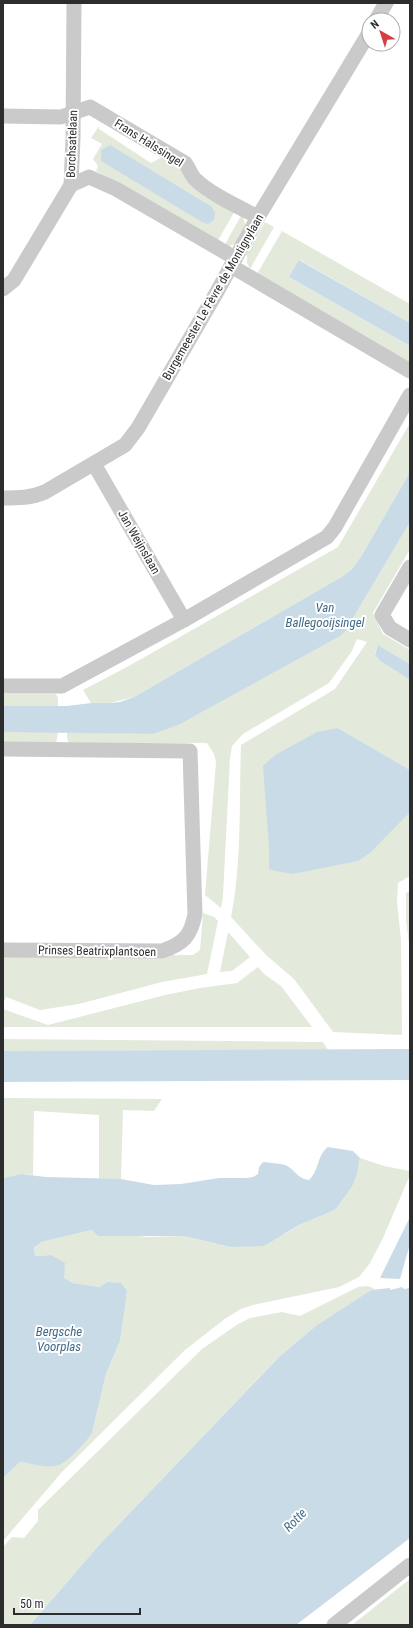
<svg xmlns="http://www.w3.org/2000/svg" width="413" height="1628" font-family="'Roboto Condensed',sans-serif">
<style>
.green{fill:#e3eadc}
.water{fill:#cadbe8}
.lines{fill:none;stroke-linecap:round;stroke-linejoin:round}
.minor{stroke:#cacaca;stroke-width:15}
.labels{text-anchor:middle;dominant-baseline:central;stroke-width:4;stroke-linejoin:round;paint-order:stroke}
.street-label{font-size:12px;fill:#2d2d2d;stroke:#fff}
.water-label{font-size:13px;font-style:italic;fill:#426b88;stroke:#fff}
</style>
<rect width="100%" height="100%" fill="#fff"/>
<g class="green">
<polygon points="99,126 99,129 151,163 164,156 172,160 193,184 236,209 217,242 96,171 98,166 93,159 102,144 91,138"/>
<path d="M 242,214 L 246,227 C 240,238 238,247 224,246 Z"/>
<polygon points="265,222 274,227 250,269 247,263 247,253"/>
<polygon points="282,231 410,304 410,323 300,260 289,277 410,346 410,363 257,274"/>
<polygon points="410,423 410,472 362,555 352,569 343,576 134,697 110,703 91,703 83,690 127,667 338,547"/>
<path d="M 410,522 L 410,549 L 373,613 L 383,634 L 410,650 L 410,664 L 378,645 L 375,654 L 380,661 L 410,680 L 410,770 L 338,728 L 269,847 L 269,869 L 410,812 L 410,876 L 398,883 L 397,901 L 401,940 L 402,1035 L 333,1032 L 294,979 L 266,955 L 231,917 C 242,862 239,801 241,745 L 335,689 L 367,642 L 357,639 L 352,651 L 329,683 L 243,734 L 232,746 L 230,758 L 223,896 L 221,908 L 205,895 L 216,762 L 214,754 L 207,743 L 69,743 L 67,738 L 67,732 L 153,734 L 346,630 Z"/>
<polygon points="3,694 56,694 58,698 58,706 3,706"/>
<polygon points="3,732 58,732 56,744 3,743"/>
<polygon points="410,891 410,951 406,921 406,893"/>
<polygon points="203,913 214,917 218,921 207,974 162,982 79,1004 40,1010 6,997 3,1003 3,956 193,955 200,950"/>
<polygon points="228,932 250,957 232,971 220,972"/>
<polygon points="258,967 264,974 281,986 312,1027 3,1027 3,1009 48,1025 165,995 200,988 237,983"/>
<polygon points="3,1039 323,1042 328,1050 3,1051"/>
<polygon points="3,1098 162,1099 154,1111 123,1110 121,1179 99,1179 99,1115 34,1111 33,1175 21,1174 3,1178"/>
<polygon points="360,1158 384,1166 410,1171 410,1175 383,1238 370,1263 359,1277 339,1287 253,1305 241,1309 226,1318 185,1350 62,1472 3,1541 3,1478 20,1462 55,1466 92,1433 106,1374 120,1341 125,1308 127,1291 73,1283 64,1278 51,1255 35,1256 34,1249 40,1242 92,1230 147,1237 184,1236 230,1247 285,1234 299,1225 335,1210 352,1187 357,1175"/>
<polygon points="368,1286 375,1289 371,1290 309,1332 280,1356 255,1382 100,1544 30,1625 3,1625 3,1547 12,1537 24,1538 38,1521 38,1510 202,1349 238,1324 250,1318 282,1312 300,1316 358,1287"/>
<polygon points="410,1579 410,1625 352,1625"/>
</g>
<g class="water">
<polygon points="110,145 212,207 215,213 214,220 208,224 202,222 101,161 101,150"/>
<polygon points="299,260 410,323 410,346 289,277"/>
<polygon points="410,472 410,522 346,630 340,636 180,724 153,734 3,732 3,706 67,706 91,703 110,703 120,702 134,697 343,576 352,569 362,555"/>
<polygon points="378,645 410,664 410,680 380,661 375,655"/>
<polygon points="338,728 410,770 410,812 370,853 358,861 293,874 275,871 269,869 269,847 263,766 275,755 317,732"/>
<polygon points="410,1049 410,1080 3,1082 3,1051"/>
<path d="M 328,1147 L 353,1151 L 360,1158 L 357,1175 L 352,1187 L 335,1210 L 299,1225 L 264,1246 L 230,1247 L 184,1236 L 98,1236 L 92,1230 L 41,1242 L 34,1248 L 35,1256 L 51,1255 L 65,1263 L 64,1278 L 73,1283 L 100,1287 L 107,1282 L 121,1283 L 127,1291 L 125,1308 L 120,1341 L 106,1374 L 92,1433 C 85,1443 66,1465 55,1466 C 46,1468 30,1463 20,1462 L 3,1478 L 3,1178 L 21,1174 L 46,1177 L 121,1179 L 154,1185 L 181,1184 L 219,1178 L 246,1178 L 253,1177 L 258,1174 L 259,1167 L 263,1162 C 270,1163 278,1163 285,1165 C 295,1169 296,1178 309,1180 C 319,1171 317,1155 328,1147 Z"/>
<polygon points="410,1217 410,1244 400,1279 380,1278"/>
<polygon points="402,1287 404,1289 410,1288 410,1538 296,1625 30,1625 100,1544 280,1356 316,1326 371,1290 390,1288 390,1290"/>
</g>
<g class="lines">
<g class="minor">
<polyline points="376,20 386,3"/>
<path d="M 3,116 L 61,117 L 90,107 L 185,163 C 189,168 191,175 195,179 C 210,194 239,207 258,217"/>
<polyline points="71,185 89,177 116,189 235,258"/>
<polyline points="231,266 410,371"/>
<polyline points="3,289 14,280 71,185 73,138 74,3"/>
<polyline points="94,464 184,620"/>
<path d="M 3,498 C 18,498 31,498 45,492 L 125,445 L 138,428 L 218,290 L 258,217 L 369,33"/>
<polyline points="410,567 382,615 390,628 410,640"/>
<polyline points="3,686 62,686 184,620 327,537 335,527 410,395"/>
<path d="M 3,749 L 190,751 L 195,914 C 191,936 183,944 162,951 L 3,950"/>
<polyline points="334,1625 410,1565"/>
</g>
</g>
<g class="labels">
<g class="street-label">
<text transform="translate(149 143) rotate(32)">Frans Halssingel</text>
<text transform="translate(72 144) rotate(-88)">Borchsatelaan</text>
<text transform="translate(213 297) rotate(-60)">Burgemeester Le Fèvre de Montignylaan</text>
<text transform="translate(139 542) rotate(60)">Jan Weijnslaan</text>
<text transform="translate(97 951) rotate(1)">Prinses Beatrixplantsoen</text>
</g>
<g class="water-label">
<text x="325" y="607">Van<tspan x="325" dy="15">Ballegooijsingel</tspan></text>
<text x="59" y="1331">Bergsche<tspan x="59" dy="15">Voorplas</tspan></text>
<text transform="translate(295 1520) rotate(-46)">Rotte</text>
</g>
</g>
<rect width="413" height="1628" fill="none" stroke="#2d2d2d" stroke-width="8"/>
<g transform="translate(381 32) rotate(321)"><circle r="19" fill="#ffffff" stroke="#ababab"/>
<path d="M0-3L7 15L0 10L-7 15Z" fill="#d63e43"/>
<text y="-6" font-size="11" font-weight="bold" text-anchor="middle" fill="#2d2d2d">N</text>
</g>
<path d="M14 1608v6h126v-6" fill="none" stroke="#2d2d2d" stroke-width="2"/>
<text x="20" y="1608" font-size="12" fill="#2d2d2d" stroke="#ffffff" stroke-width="3" paint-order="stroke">50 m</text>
</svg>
